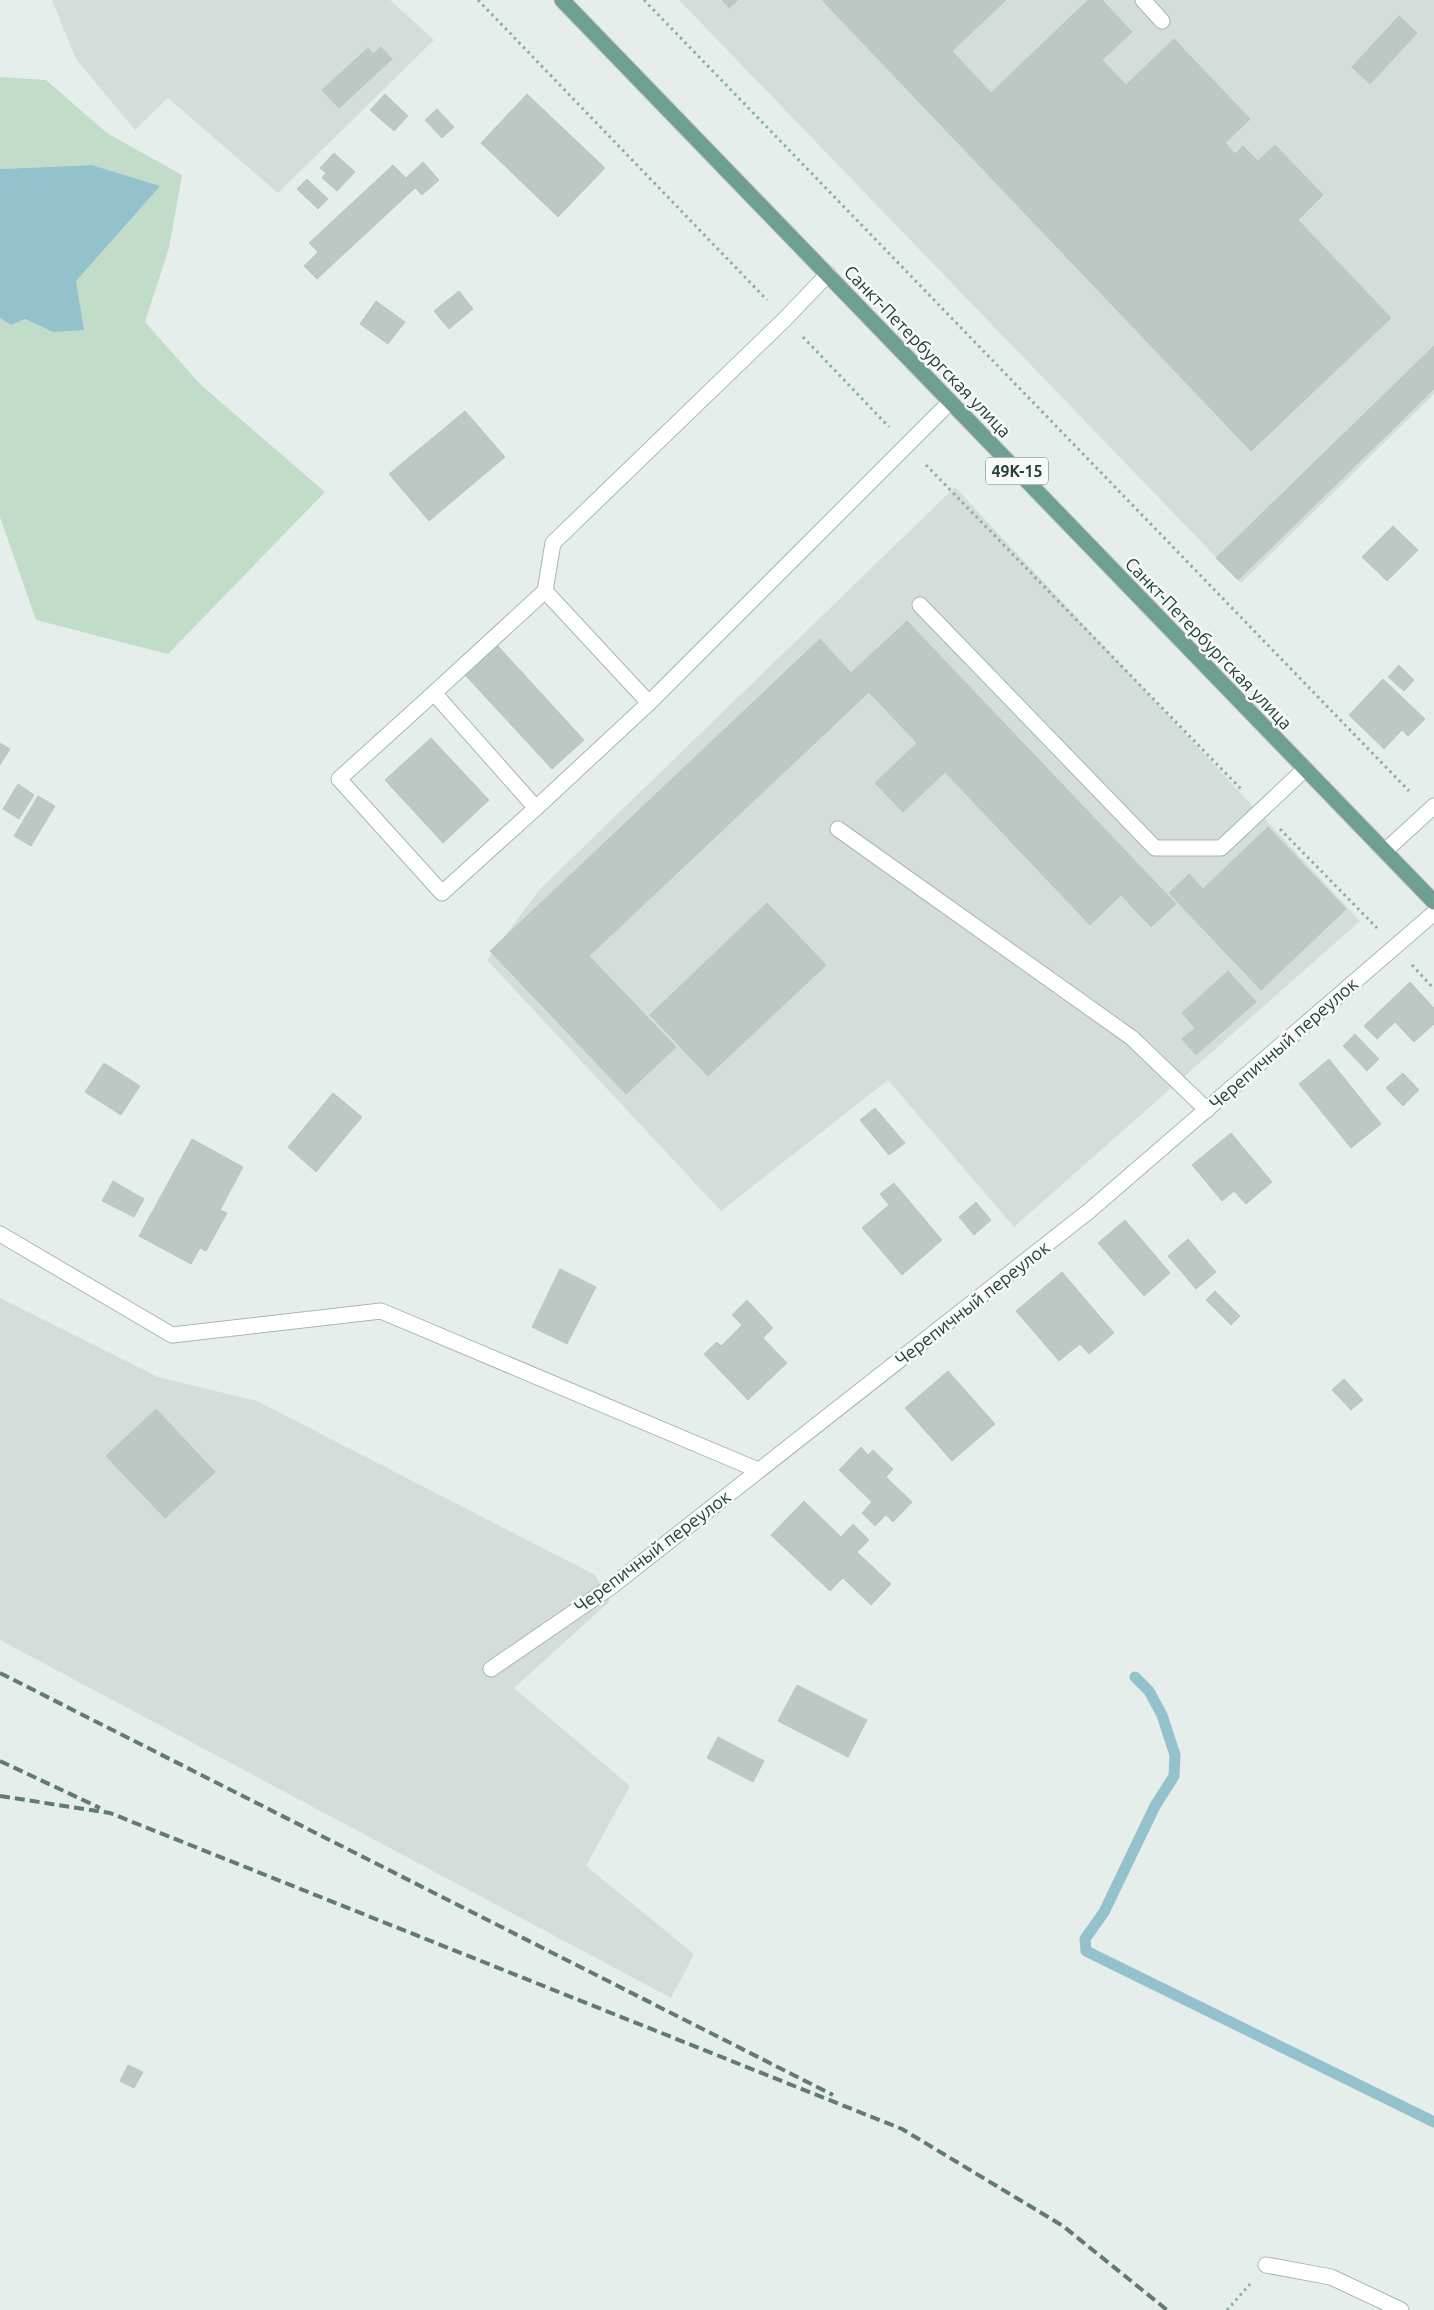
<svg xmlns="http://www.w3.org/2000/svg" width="1434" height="2310" font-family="Ubuntu,sans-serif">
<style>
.built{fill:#d4ddda}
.green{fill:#c2dcca}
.water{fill:#94c2cc}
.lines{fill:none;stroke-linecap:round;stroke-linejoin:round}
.stream{stroke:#94c2cc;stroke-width:11}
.building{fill:#bcc8c4;stroke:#b9c7c2}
.service-casing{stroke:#a9b6b2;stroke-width:17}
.minor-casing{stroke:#a9b6b2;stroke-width:17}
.tertiary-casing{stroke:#a9b6b2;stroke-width:17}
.primary-casing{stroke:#c3c9c8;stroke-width:17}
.path{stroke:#8aaea4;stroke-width:3;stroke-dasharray:2.5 4;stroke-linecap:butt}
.service{stroke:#fff;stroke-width:15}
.minor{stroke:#fff;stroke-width:15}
.tertiary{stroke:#fff;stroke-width:15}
.primary{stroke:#6f9e94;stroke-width:15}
.rail{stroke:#627974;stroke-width:4;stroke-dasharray:10 5;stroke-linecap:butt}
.labels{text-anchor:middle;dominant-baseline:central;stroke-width:5;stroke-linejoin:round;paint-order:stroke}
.shield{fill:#f7faf9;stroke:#657673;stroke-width:1}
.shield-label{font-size:16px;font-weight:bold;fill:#273e39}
.street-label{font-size:18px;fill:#273e39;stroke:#f7faf9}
</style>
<rect width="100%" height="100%" fill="#e6eeeb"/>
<g class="built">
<polygon points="52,0 390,0 434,40 278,193 168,98 135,130 76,59"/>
<polygon points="679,0 1434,0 1434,394 1241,583"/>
<polygon points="955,487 1360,921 1014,1227 888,1080 721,1211 487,960 540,889"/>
<polygon points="0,1298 158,1377 257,1401 595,1575 610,1601 514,1688 630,1786 586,1866 694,1954 671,1998 0,1640"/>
</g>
<polygon class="green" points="0,77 46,80 107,133 182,175 169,248 145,322 200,384 325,492 168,654 36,620 0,517 0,318 11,325 25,319 53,332 75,281 159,186 92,165 0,169"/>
<polygon class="water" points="92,165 160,186 76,281 84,330 53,332 25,319 11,325 0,318 0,169"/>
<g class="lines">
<polyline class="stream" points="1135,1677 1149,1691 1162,1715 1175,1755 1174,1776 1155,1806 1104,1912 1085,1939 1086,1951 1434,2122"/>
</g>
<g class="building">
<polygon points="722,0 738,0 729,8"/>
<polygon points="822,0 1006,0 952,51 991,93 1088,0 1102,0 1132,32 1102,60 1126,85 1174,39 1250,119 1225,143 1235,154 1243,146 1258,161 1275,145 1323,195 1298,220 1391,318 1251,451"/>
<polygon points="1399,16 1417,33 1370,84 1352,67"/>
<polygon points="381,47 392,59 339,108 322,90 368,48 373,54"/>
<polygon points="385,94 408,116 394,131 370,110"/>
<polygon points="527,94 605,168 558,217 481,143"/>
<polygon points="437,109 454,127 442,138 425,120"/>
<polygon points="334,153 355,172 337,191 322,178 326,173 320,168"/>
<polygon points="423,162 439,180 422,195 415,188 317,279 304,266 318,252 309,243 393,165 406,178"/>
<polygon points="307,179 328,199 318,209 297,189"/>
<polygon points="459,291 473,309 449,329 434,311"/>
<polygon points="376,301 405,322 388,344 360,324"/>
<polygon points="1434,346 1434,389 1238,580 1216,558"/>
<polygon points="465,411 505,457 429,521 389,474"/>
<polygon points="1393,526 1418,550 1387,581 1362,557"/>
<polygon points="907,621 1176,904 1151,927 1121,895 1090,925 945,772 903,812 875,783 917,743 869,692 589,956 676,1047 626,1094 490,951 820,639 851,673"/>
<polygon points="497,645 584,740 552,769 465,675"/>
<polygon points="1399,665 1414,680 1404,691 1388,677"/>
<polygon points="1383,679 1425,719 1408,736 1402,730 1384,749 1349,715"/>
<polygon points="431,738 489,800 443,843 385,780"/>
<polygon points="0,743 10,749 0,765"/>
<polygon points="18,784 34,795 19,819 3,809"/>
<polygon points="38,796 55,806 31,846 14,836"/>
<polygon points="1268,827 1346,909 1261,990 1169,893 1189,874 1203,889"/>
<polygon points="767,903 826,965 708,1076 650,1015"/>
<polygon points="1228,971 1256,1002 1196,1055 1182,1039 1195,1028 1182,1013"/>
<polygon points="1410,982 1434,1008 1434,1024 1414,1042 1395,1022 1377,1039 1364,1026"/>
<polygon points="1355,1034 1379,1059 1367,1071 1343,1046"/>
<polygon points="1329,1059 1381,1124 1351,1148 1299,1084"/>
<polygon points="104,1063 140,1086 121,1115 85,1092"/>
<polygon points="1403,1073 1419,1090 1403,1106 1386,1088"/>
<polygon points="333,1093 362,1117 316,1172 288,1147"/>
<polygon points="875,1108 905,1143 889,1155 860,1120"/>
<polygon points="1231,1133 1272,1182 1246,1204 1234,1191 1222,1201 1192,1165"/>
<polygon points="192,1139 243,1167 220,1210 227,1213 206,1251 200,1248 191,1264 139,1236"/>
<polygon points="113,1181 144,1199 134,1217 102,1201"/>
<polygon points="894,1183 942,1240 902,1275 862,1228 889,1205 880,1194"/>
<polygon points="976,1202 991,1220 974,1235 959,1217"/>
<polygon points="1125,1220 1170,1273 1144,1296 1098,1243"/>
<polygon points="1188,1239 1216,1272 1196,1289 1168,1256"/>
<polygon points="560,1269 596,1287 567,1344 532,1327"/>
<polygon points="1062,1272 1114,1333 1089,1354 1080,1344 1059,1361 1016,1311"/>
<polygon points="1215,1291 1240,1316 1231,1325 1206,1300"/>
<polygon points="747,1300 773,1328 763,1338 787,1363 748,1400 704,1354 717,1342 721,1346 742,1325 732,1315"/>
<polygon points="948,1371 995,1424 952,1461 905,1408"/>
<polygon points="1344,1379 1363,1400 1351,1410 1332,1390"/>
<polygon points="156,1409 215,1472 165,1518 106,1456"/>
<polygon points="861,1447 868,1455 873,1450 893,1469 886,1477 912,1502 893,1522 886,1515 875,1526 862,1513 872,1502 839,1470"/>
<polygon points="804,1501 841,1537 853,1524 869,1540 857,1552 891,1584 871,1605 843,1578 830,1591 771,1535"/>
<polygon points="797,1685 867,1720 848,1757 778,1721"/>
<polygon points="718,1737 764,1761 753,1782 707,1758"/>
<polygon points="128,2065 143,2072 134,2088 120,2081"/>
</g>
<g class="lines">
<g class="service-casing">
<g id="service">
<polyline points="1143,0 1162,21"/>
<polyline points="828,274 785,319 553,543 545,591 649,703 950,402"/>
<polyline points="545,591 434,693 536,808 649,703"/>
<polyline points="920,605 1155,848 1221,848 1305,769"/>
<polyline points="434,693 339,779 442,893 536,808"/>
<polyline points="838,829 1132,1038 1207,1110"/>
<polyline points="1266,2265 1331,2277 1401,2310"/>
</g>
</g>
<g class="minor-casing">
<g id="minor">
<polyline points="0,1234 172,1335 381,1311 758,1470"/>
<polyline points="491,1669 612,1586 1089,1211 1434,913"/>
</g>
</g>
<g class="tertiary-casing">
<polyline id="tertiary" points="1385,851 1434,806"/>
</g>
<g class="primary-casing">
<polyline id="primary" points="562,0 1434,902"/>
</g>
<g class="path">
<polyline points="478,0 767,300"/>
<polyline points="644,0 1409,791"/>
<polyline points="803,337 889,427"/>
<polyline points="926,465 1242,790"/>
<polyline points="1280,829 1377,928"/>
<polyline points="1412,965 1434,989"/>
<polyline points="1227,2310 1250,2284"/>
</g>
<use href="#service" class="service"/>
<use href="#minor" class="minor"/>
<use href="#tertiary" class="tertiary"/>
<use href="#primary" class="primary"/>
<g class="rail">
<polyline points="0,1673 833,2095"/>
<polyline points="0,1761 100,1808"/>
<polyline points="0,1796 110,1813 902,2129 1063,2226 1167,2310"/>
</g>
</g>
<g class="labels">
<rect class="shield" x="986" y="457.5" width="62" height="27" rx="4"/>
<g class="shield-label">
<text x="1017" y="471">49К-15</text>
</g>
<g class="street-label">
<text transform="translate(928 351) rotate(46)">Санкт-Петербургская улица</text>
<text transform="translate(1209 643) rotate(46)">Санкт-Петербургская улица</text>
<text transform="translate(1283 1043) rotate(-41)">Черепичный переулок</text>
<text transform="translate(972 1303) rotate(-38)">Черепичный переулок</text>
<text transform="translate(652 1551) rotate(-37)">Черепичный переулок</text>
</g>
</g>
</svg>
